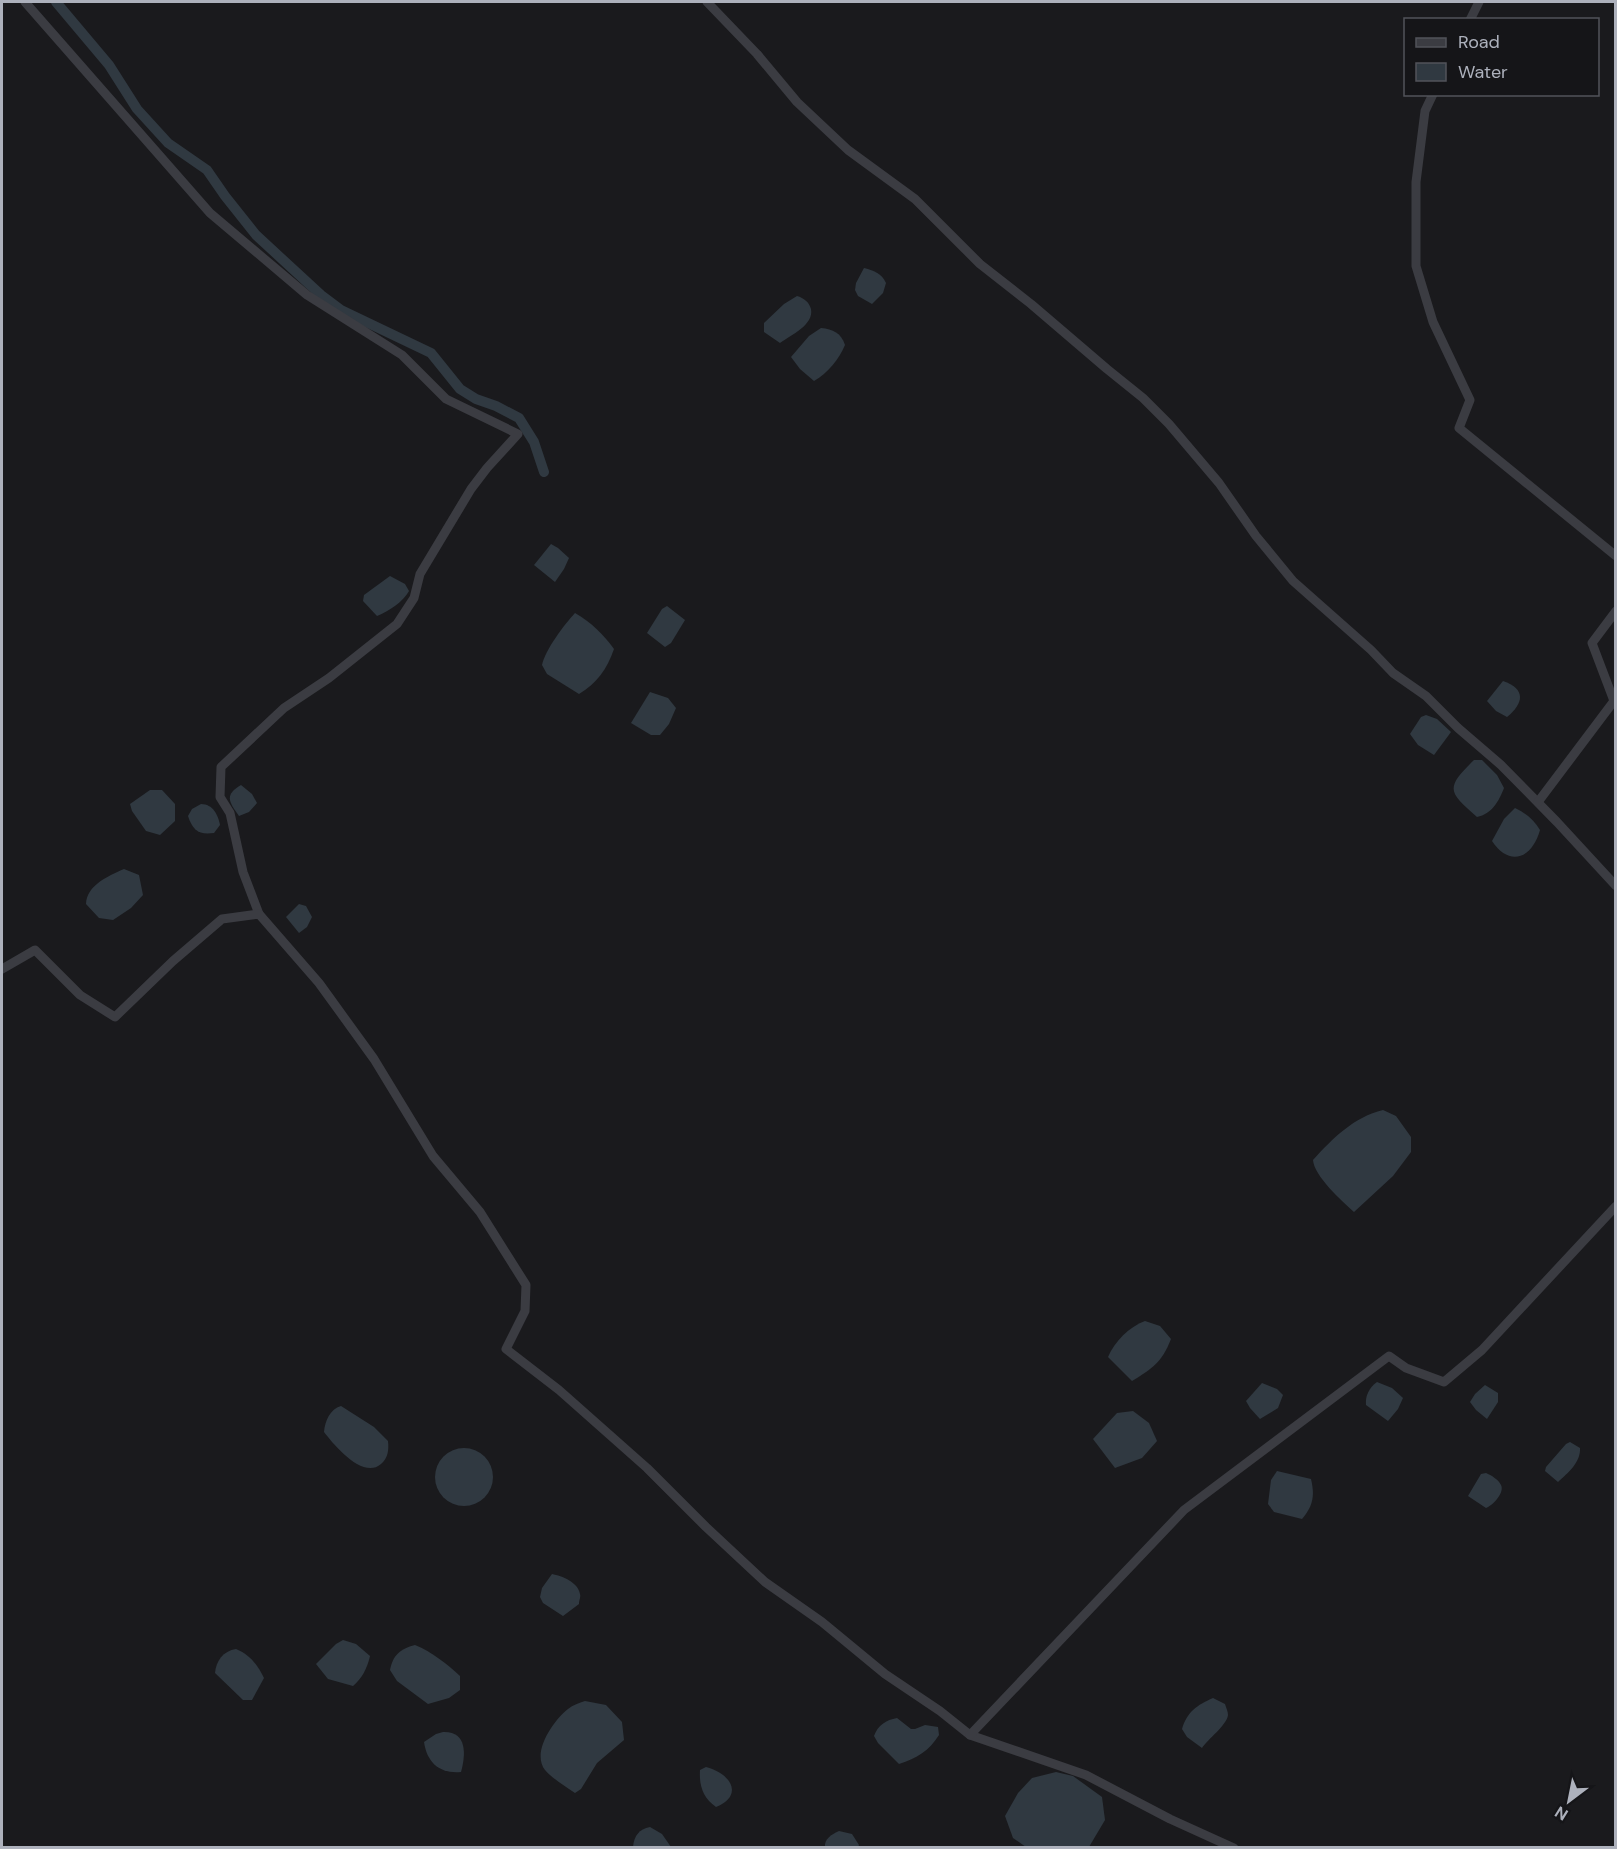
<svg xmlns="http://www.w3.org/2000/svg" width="1617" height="1849" font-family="'DM Sans',sans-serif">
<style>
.water{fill:#303941}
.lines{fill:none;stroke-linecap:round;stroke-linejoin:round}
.canal{stroke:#303941;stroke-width:10}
.minor{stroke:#3b3c42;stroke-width:9}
</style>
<rect width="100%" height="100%" fill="#1a1a1d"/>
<g class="water">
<path d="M 864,268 C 875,271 881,273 886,283 L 883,293 L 872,304 L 858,296 L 855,290 L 856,283 Z"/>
<path d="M 797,296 C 804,298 809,302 811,309 C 814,325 791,335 780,343 L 764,332 L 764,323 L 784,304 Z"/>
<path d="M 821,328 C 833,329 841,333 845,345 C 839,359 828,373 814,381 L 800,369 L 791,357 L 809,336 Z"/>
<polygon points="551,544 558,548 569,558 564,569 555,582 534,565"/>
<path d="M 390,576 L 405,584 L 409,591 C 403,602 389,611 377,616 L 363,601 L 364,595 Z"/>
<polygon points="667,606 685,620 671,643 665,647 647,633 662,609"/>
<path d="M 575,613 C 592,623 603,634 614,649 C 607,669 597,683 579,694 L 547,674 L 542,665 C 545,650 564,625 575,613 Z"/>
<path d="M 1503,681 C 1526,689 1524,703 1507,717 L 1496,711 L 1487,701 Z"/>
<polygon points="650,692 668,698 676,708 669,724 660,735 651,735 631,723"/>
<polygon points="1426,715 1437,719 1451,732 1434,755 1418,745 1410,734 1421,717"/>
<path d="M 1474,760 L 1482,760 L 1497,775 L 1504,788 C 1499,801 1492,814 1477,817 C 1449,792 1444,789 1474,760 Z"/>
<path d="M 241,785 L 252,794 L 257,803 L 249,812 L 239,816 C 229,802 224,795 241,785 Z"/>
<polygon points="150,790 162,790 175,804 175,821 160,835 146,831 132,811 130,804"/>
<path d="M 201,804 C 213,804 218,815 220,825 L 214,833 C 199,835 193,831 188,816 L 192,809 Z"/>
<path d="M 1515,808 C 1526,813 1534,820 1540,830 C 1532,859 1509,867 1492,841 L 1504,819 Z"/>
<path d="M 124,869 L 139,875 L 143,895 L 131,908 L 113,920 L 99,918 L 86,904 C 87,885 108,876 124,869 Z"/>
<polygon points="299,904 306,906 312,917 307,927 299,933 286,917"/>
<path d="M 1383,1110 L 1396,1116 L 1411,1137 L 1411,1152 L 1393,1176 L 1354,1212 C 1342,1201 1314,1176 1313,1160 C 1333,1138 1354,1117 1383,1110 Z"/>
<path d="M 1145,1321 L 1160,1326 L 1171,1339 C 1162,1362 1153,1368 1132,1381 L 1108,1357 C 1115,1341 1129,1327 1145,1321 Z"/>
<path d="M 1377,1382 L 1392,1388 L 1403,1398 L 1398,1409 L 1388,1421 L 1366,1405 C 1365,1396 1369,1388 1377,1382 Z"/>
<polygon points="1262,1383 1277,1389 1283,1395 1278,1408 1260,1419 1250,1408 1246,1401"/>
<polygon points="1485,1385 1498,1393 1498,1402 1487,1419 1476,1410 1470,1402 1475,1394"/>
<path d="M 341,1406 L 374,1427 L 388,1441 C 389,1450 388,1458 381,1464 C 363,1480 334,1445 324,1432 C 325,1421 330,1409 341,1406 Z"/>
<polygon points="1133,1411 1149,1423 1157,1441 1142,1458 1115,1468 1093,1439 1117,1413"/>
<path d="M 1570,1442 L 1580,1448 C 1581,1462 1568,1473 1558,1482 L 1545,1471 L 1546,1467 L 1566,1444 Z"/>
<circle cx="464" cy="1477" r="29"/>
<path d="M 1277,1471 L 1311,1479 C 1315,1496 1313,1506 1302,1519 L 1274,1512 L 1268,1504 L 1271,1480 Z"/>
<path d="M 1486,1473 C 1491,1475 1499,1480 1501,1485 C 1505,1493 1492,1506 1486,1508 L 1468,1496 L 1481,1474 Z"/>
<path d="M 552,1574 C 562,1576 578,1582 580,1594 C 581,1597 579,1600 579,1604 L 563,1616 L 543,1603 L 540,1597 L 542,1588 Z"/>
<path d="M 343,1640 L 356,1644 L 370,1656 C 367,1669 362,1678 353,1686 L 328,1679 L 316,1664 L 336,1644 Z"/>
<path d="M 415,1645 C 432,1652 447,1664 460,1676 L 460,1690 L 449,1698 L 428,1704 L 397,1681 L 390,1670 C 393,1655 400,1649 415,1645 Z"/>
<path d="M 236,1649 C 250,1655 257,1664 264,1678 L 252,1700 L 243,1700 L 215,1673 C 216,1661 223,1651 236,1649 Z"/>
<path d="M 1213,1698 L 1225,1704 C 1226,1708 1228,1711 1228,1715 C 1227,1725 1208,1739 1202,1748 L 1187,1737 L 1182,1729 C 1187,1712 1197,1705 1213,1698 Z"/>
<path d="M 585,1701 L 606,1705 L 622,1722 L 624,1740 L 597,1763 L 581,1789 L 575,1793 C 565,1786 553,1779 545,1770 C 531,1752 554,1720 568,1709 C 573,1705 579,1703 585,1701 Z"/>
<path d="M 897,1718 L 911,1729 L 915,1729 L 925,1725 L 938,1727 L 939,1735 C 929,1751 917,1758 899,1764 L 878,1743 L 874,1736 C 878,1725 886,1720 897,1718 Z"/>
<path d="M 443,1732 C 467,1731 466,1754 461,1772 C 440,1774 427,1763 424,1742 L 436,1734 Z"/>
<path d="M 706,1767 C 730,1773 745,1795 716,1807 C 703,1798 699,1786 700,1770 Z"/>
<polygon points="1056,1772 1073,1776 1102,1797 1105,1820 1089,1847 1026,1847 1013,1838 1005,1816 1018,1793 1032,1778"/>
<path d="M 650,1827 L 662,1834 L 671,1847 L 633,1847 C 634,1836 639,1829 650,1827 Z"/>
<path d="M 839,1831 L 852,1834 L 859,1845 L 858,1847 L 825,1847 C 824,1839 832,1834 839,1831 Z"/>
</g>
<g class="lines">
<polyline class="canal" points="56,2 109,65 137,109 168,143 207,170 225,196 256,235 321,295 341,310 431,353 460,389 476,399 496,406 519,418 534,442 544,472"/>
<g class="minor">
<polyline points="25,2 210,213 307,295 402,355 446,399 518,434 487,468 471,489 420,574 414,598 397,624 329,678 284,708 221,767 220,797 230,813 243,872 259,914"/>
<polyline points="707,2 757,54 797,102 848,150 915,199 980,264 1031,304 1107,369 1143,398 1169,424 1219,483 1256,536 1293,581 1371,650 1393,673 1426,696 1458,728 1501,765 1557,822 1616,886"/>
<polyline points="1470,20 1479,2"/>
<polyline points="1433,94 1425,111 1416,182 1416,266 1433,322 1470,400 1459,428 1616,556"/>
<polyline points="1538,802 1614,701 1592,643 1616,611"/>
<polyline points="2,969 35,950 80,995 115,1017 173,961 222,919 259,914 319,983 374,1059 433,1156 480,1212 526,1285 525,1311 506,1349 559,1390 647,1468 706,1527 765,1582 822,1622 885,1674 940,1711 970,1735 1086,1775 1170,1819 1234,1848"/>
<polyline points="970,1735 1184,1510 1389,1356 1406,1368 1444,1382 1482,1350 1616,1206"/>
</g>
</g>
<rect width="1617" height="1849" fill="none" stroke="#adb1bc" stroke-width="6"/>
<rect x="1404" y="18" width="195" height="78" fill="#151518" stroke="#52535a" stroke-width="1.5"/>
<rect x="1416" y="38" width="30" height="9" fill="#3b3c42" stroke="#52535a" stroke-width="1.5"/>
<text x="1458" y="48" font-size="18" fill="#adb1bc">Road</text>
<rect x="1416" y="63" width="30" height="18" fill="#303941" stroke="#52535a" stroke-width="1.5"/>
<text x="1458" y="78" font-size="18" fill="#adb1bc">Water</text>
<g transform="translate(1569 1801) rotate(212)" stroke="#151518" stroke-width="4.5" paint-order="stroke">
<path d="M0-4.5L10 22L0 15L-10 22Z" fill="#adb1bc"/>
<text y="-9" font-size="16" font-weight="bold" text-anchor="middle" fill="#adb1bc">N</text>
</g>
</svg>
